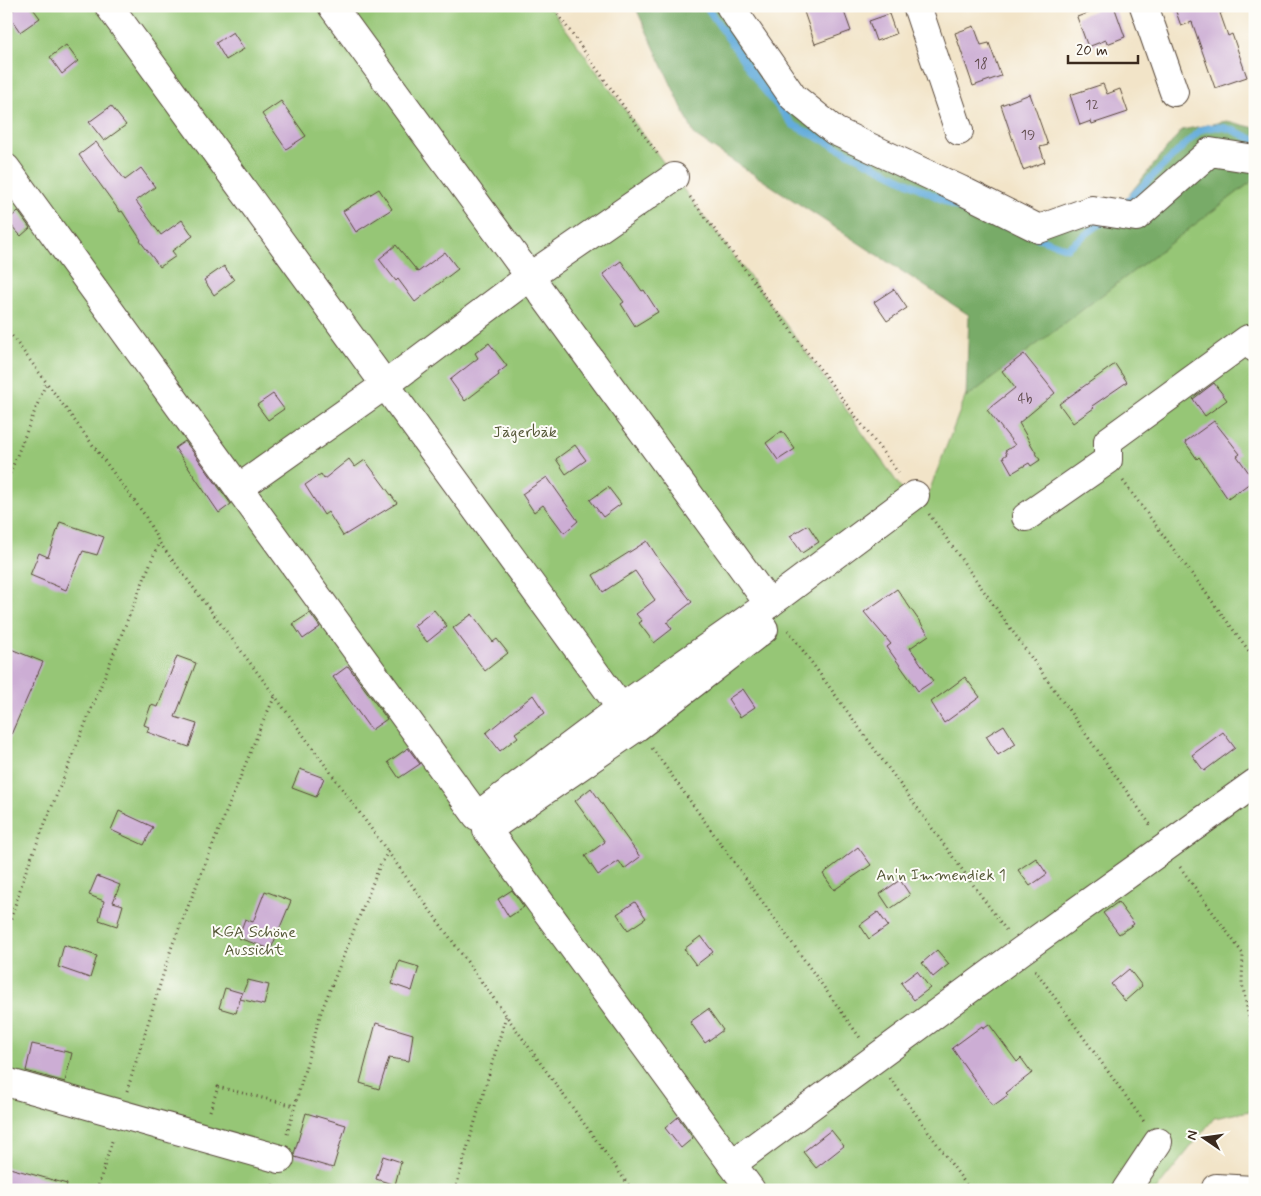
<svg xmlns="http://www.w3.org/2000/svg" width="1261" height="1196" font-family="Mynerve,sans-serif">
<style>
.green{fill:#96c676;stroke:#68784a}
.forest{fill:#78ab67;stroke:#5a6a42}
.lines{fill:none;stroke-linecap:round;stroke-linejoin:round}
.stream{stroke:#64acdb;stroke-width:7}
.building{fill:#ccadd4}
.minor-casing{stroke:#564638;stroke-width:30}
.path{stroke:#564638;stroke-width:3;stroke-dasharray:1 4;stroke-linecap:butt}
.minor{stroke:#fff;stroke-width:28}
.labels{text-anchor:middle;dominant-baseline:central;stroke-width:4;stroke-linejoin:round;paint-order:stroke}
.number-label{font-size:14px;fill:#5f4b4c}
.park-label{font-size:16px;fill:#565938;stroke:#fdfcf7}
</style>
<rect width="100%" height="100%" fill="#fdfcf7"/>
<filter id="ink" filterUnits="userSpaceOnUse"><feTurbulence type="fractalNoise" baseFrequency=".02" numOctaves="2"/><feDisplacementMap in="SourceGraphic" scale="10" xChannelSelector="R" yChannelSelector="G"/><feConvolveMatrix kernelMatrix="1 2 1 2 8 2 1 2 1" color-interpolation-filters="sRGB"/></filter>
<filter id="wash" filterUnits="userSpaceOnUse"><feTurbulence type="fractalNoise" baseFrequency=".0096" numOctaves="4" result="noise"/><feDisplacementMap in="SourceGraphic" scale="20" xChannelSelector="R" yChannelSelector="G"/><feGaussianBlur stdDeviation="1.12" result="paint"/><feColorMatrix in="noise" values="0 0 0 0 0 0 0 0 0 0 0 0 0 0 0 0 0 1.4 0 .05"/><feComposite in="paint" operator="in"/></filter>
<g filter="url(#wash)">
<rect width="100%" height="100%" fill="#f2e4c8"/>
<polygon class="green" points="6,6 549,6 674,177 796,338 913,505 927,497 966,395 1255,179 1255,1110 1214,1118 1156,1190 6,1190"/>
<polygon class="forest" points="635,6 736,6 798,96 855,136 1051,224 1119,207 1182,130 1227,121 1255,128 1255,179 966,398 969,315 695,136"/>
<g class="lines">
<g class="stream">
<polyline points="706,6 761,86 793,125 973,215 1004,226"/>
<path d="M 1129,199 L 1200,130 C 1224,122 1233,131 1255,140"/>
<polyline points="1038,238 1067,248 1100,224"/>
</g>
</g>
<g id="blocks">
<g class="building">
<polygon points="18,6 31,6 40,18 20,32 8,14"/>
<polygon points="802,6 842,6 851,31 815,44"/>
<polygon points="1094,6 1114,6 1125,37 1107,44 1106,40 1088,47 1077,17 1096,10"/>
<polygon points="1174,6 1230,6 1230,9 1220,13 1228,36 1232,34 1247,77 1215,88 1192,22 1181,26"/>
<polygon points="889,14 896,34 876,41 869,21"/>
<polygon points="974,26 981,45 989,43 1001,76 973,86 955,33"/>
<polygon points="233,32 244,49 226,60 216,43"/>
<polygon points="66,45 78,61 62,74 50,57"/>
<polygon points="1103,84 1107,94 1120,89 1128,112 1092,124 1091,121 1080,125 1070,95"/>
<polygon points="1030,94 1048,145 1040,147 1045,162 1023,170 1001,105"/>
<polygon points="281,101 306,136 286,149 262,114"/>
<polygon points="111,106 126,125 104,141 89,122"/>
<polygon points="96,142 125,180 141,168 155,187 136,201 161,235 182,220 193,236 172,251 176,256 160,267 140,241 141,240 122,211 120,212 79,155"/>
<polygon points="379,189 392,209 356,232 343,211"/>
<polygon points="18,211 30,228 21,236 7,221"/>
<polygon points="396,245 418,272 445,252 458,269 415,302 398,279 396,281 379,259"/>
<polygon points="621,261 642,291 644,290 658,312 635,326 621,304 624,302 603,274"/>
<polygon points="224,266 234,280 214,295 204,280"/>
<polygon points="894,289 907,308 887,321 874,302"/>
<polygon points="489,343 507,366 498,373 499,375 465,401 450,380 478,358 475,353"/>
<polygon points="1024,354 1055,393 1019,423 1040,460 1031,466 1029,463 1012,473 1003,457 1007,454 1005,451 1015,445 987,410 1015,388 1002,371"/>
<polygon points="1115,364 1127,382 1092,406 1094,408 1073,423 1059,404"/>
<polygon points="1214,383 1227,400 1205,416 1193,399"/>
<polygon points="273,394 284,409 268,420 257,405"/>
<polygon points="1214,421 1240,454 1237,456 1254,480 1228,499 1199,457 1197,459 1185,442"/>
<polygon points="782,431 795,449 778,460 766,443"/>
<polygon points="185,441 231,504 219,513 175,448"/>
<polygon points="575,445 586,460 566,474 556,459"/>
<polygon points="349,459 355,467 365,460 397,503 343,536 328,512 324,515 305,485 321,474 324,479"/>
<polygon points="547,477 578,521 564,533 543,505 534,512 522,494"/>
<polygon points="608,487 621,504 603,517 590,500"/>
<polygon points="60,522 104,537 97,555 83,551 66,590 30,575 39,553 48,557"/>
<polygon points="808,525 819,542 802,553 790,536"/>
<polygon points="647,541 660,561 692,602 667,622 672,629 654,643 639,623 642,621 636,614 655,600 635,571 603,592 593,575"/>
<polygon points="897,589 929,635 910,648 933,681 918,691 887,647 891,644 864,612"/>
<polygon points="434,610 447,626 427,642 414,626"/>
<polygon points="310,613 320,627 303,639 293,624"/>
<polygon points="472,614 493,642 497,639 508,653 485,671 453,628"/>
<polygon points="6,647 43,662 6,746"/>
<polygon points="177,656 196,663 175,717 197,724 189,747 147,732 149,727 144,725 151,705 158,707"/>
<polygon points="348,666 387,719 371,730 333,677"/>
<polygon points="965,677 980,697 944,723 931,702"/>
<polygon points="743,689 755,707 740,717 728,699"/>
<polygon points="533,695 545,713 515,733 518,737 500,751 486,733"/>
<polygon points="1004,725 1016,744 998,755 986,736"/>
<polygon points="1223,732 1235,748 1204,771 1192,755"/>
<polygon points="408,748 420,764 399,778 388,762"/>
<polygon points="300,769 324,778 316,797 292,788"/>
<polygon points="591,788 640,857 624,869 619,861 598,875 585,856 605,842 575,801"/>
<polygon points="119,811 153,827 144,845 111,830"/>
<polygon points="858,847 871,865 834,890 823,874"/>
<polygon points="1036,858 1047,874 1030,886 1018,870"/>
<polygon points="97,876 120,885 113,902 123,905 117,926 99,920 104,901 89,895"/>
<polygon points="900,880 910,895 890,909 880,894"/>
<polygon points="512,890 524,907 509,917 498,899"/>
<polygon points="265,891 291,901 271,949 238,938 245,919 253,922"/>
<polygon points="635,902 646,918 628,930 617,914"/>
<polygon points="1118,902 1134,924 1119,934 1103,913"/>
<polygon points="878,912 888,926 869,939 860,925"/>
<polygon points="701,936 713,952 696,965 684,949"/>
<polygon points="64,945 97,956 90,978 58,967"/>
<polygon points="937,950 949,964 933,977 922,963"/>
<polygon points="399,961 419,967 412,991 392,984"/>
<polygon points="1129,969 1142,986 1125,1001 1111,984"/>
<polygon points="917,971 930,988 914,1000 901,983"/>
<polygon points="248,980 269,985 264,1005 240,999"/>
<polygon points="225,988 242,993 236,1013 219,1008"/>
<polygon points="708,1009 723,1030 705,1043 690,1022"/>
<polygon points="376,1023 413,1034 409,1061 389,1058 379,1089 360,1083"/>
<polygon points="989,1024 1017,1062 1021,1058 1032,1073 1006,1093 1008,1095 993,1106 952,1048 982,1026 983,1028"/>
<polygon points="32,1044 72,1053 65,1082 26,1071"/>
<polygon points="306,1113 346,1125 333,1168 295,1157 294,1154"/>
<polygon points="678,1117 693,1138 681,1148 665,1128"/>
<polygon points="831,1130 844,1146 816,1168 803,1152"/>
<polygon points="383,1156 401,1162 395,1185 376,1179"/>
<polygon points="6,1167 67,1184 66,1190 6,1190"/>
</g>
</g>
</g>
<g filter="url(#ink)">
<use href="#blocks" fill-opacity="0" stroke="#564638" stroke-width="1"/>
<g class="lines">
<g class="minor-casing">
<g id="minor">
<polyline points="109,6 621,708"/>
<polyline points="332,6 769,604"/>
<polyline points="730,6 793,97 835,131 961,190 1039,229 1092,210 1136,217 1210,152 1255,159"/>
<polyline points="917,6 959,131"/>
<polyline points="1144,6 1174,92"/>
<polyline points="6,168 477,816 621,708 769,604 915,495"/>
<polyline points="239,488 385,385 529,277 674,177"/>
<polyline points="1026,517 1108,460 1108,441 1248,339 1255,348"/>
<polyline points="6,1082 280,1159"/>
<polyline points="732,1164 1021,951 1255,783"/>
<polyline points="1216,1188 1254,1190"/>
<polyline points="751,1190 487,830 637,727 764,629"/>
<polyline points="1126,1190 1158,1142"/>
</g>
</g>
<g class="path">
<polyline points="552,6 659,156"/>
<polyline points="690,197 900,475"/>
<polyline points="6,328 144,514 159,542 275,696 388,852"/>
<polyline points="1123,481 1255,659"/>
<polyline points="6,483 46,383"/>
<polyline points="929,514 1152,827"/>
<polyline points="788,630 1006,930"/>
<polyline points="652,748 861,1039"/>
<polyline points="1180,867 1243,954 1242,983 1250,1023 1255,1037"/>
<polyline points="6,933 27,868 159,542"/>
<polyline points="1035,970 1145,1123"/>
<polyline points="890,1078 970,1190"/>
<polyline points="127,1091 172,946 261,726 275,696"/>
<polyline points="210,1111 218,1087 295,1106"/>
<polyline points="287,1134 321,1012 380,865 388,852 632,1190"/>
<polyline points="97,1190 113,1138"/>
<polyline points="272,1190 274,1181"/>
<polyline points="455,1190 506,1016"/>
</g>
<use href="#minor" class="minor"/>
</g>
</g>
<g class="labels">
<g class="number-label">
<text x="981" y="64">18</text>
<text x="1092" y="105">12</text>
<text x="1028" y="135">19</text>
<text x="1025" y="399">4b</text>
</g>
<g class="park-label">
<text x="525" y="432">Jägerbäk</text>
<text x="941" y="875">An'n Immendiek 1</text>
<text x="254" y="932">KGA Schöne<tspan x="254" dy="18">Aussicht</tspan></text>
</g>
</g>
<rect width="1261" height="1196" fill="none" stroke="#fdfcf7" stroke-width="25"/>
<g transform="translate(1204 1138) rotate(283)" stroke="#fdfcf7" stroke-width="4" paint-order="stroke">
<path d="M0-4L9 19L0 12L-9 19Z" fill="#3b2a1e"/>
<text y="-8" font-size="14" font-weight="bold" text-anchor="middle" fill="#3b2a1e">N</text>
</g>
<path d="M1068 55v8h70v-8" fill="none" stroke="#3b2a1e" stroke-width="2.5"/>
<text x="1076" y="55" font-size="15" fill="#3b2a1e" stroke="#fdfcf7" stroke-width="4" paint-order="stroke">20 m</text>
</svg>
